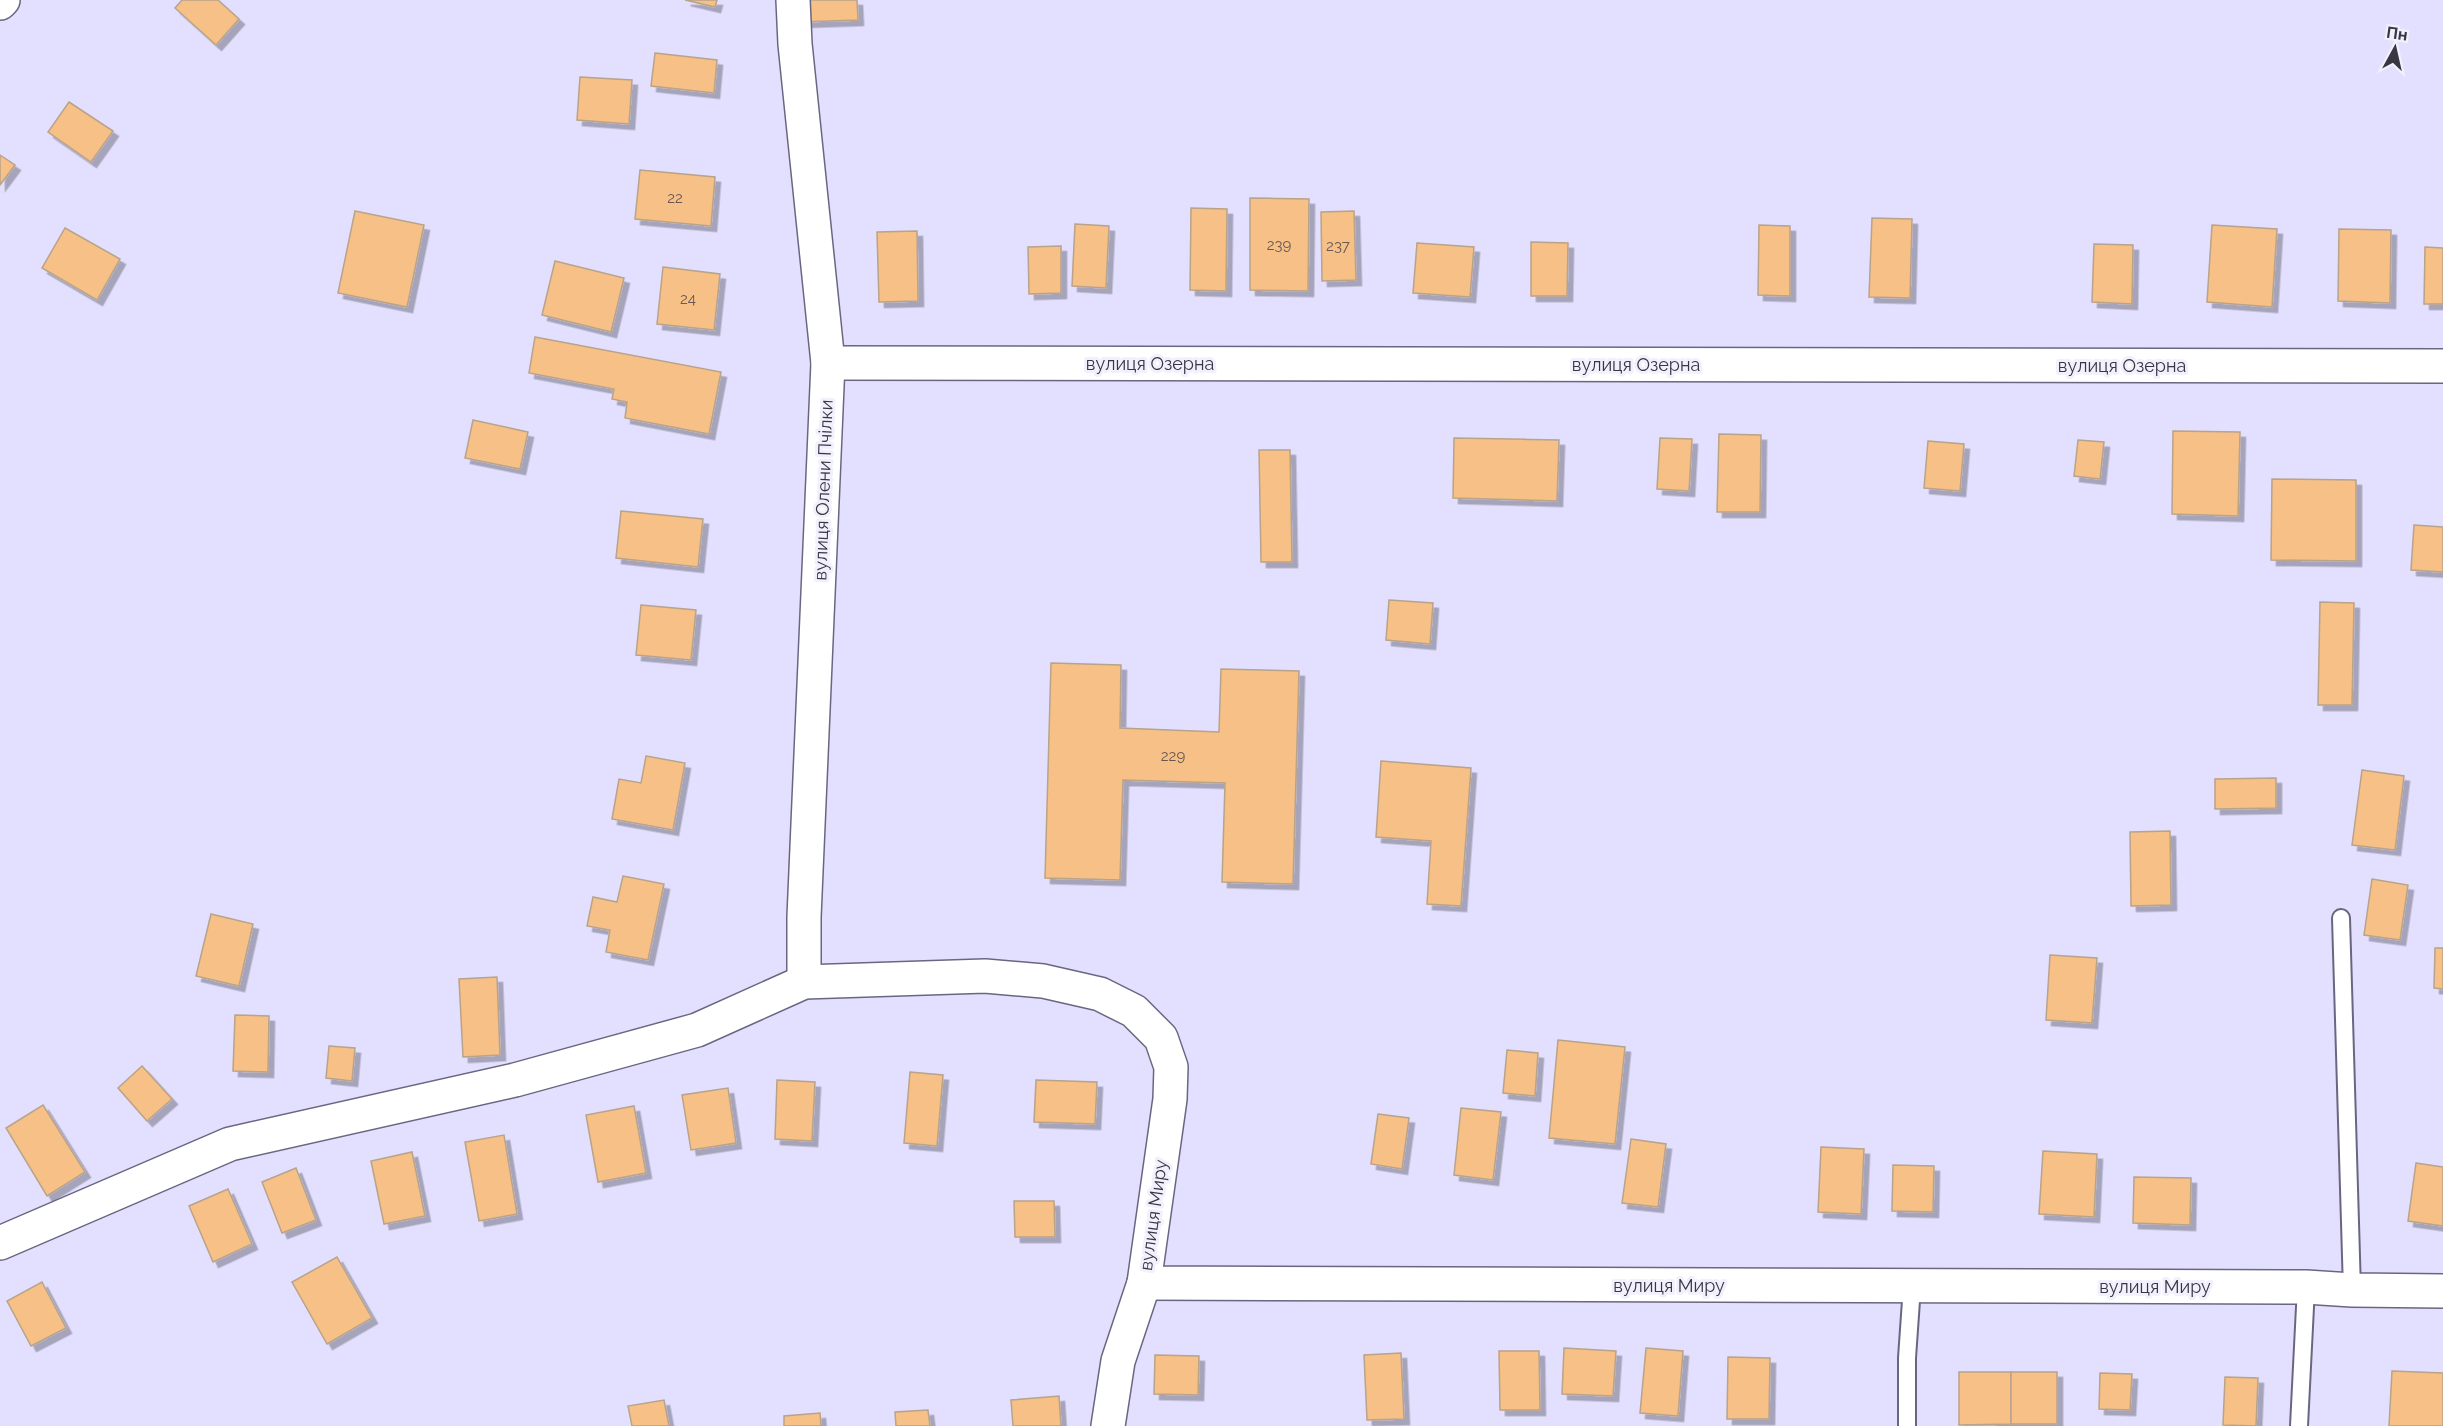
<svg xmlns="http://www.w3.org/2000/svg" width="2443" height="1426" font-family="Raleway,sans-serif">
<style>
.building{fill:#f6c086;stroke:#b9a38b;stroke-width:1.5;filter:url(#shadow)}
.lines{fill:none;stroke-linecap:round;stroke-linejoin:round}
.lane-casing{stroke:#6a6681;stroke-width:20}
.street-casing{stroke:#6a6681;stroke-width:36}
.lane{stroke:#fff;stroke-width:16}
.street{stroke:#fff;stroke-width:33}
.labels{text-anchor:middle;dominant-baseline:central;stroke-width:6;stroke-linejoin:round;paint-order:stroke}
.number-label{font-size:15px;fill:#675853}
.street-label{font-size:18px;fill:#373642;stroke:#f1f0fc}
</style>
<defs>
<filter id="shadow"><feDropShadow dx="5.5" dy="5.5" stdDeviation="0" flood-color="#0004"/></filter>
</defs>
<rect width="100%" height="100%" fill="#e3e0ff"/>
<g class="building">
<polygon points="182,0 218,0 239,19 216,45 175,8"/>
<polygon points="685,0 717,0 715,7"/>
<polygon points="799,0 857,0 858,20 800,22"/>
<polygon points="655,53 717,60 714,93 651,86"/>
<polygon points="580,77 632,80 629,124 577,120"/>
<polygon points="69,102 113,131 91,162 48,132"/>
<polygon points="0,155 15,165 0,185"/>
<polygon points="640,170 715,177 711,226 635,219"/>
<polygon points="1250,198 1309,199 1308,291 1250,290"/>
<polygon points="1191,208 1227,209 1226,291 1190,290"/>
<polygon points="355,211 424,225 407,307 338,293"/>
<polygon points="1354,211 1356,280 1322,281 1321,212"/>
<polygon points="1872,218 1912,219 1910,298 1869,297"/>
<polygon points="1075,224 1109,226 1106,288 1072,286"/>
<polygon points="1759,225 1790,226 1790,296 1758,295"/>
<polygon points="2212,225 2277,229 2272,307 2207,302"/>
<polygon points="65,228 120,259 97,300 42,268"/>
<polygon points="2339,229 2391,230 2390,303 2338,301"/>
<polygon points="917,231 918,301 879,302 877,232"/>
<polygon points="1531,242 1568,243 1567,296 1531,296"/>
<polygon points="1417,243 1474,247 1470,297 1413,293"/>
<polygon points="2094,244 2133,245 2132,304 2092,302"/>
<polygon points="1061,246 1061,293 1029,294 1028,247"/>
<polygon points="2425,247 2443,248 2443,304 2424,304"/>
<polygon points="555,261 624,278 611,332 542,315"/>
<polygon points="663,267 720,274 714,330 657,324"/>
<polygon points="535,337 721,372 709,434 625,418 627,402 612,399 614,389 529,373"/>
<polygon points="473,420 528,432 520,469 465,458"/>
<polygon points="2173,431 2240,432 2238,516 2172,514"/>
<polygon points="1719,434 1761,435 1760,512 1717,512"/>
<polygon points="1454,438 1559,440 1557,501 1453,498"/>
<polygon points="1660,438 1692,439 1689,491 1657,489"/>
<polygon points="2078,440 2104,442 2100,479 2074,476"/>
<polygon points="1928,441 1964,444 1960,491 1924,488"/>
<polygon points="1259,450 1290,450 1292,562 1261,562"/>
<polygon points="2272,479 2356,480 2356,561 2271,560"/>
<polygon points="621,511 703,519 698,567 616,558"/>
<polygon points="2414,525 2443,527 2443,572 2411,570"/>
<polygon points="1389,600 1433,603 1430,644 1386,640"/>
<polygon points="2320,602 2354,603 2352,705 2318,705"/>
<polygon points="641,605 696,610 691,660 636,655"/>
<polygon points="1051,663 1121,665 1120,728 1219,732 1221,669 1299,671 1293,884 1222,882 1225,783 1123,780 1120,880 1045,878"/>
<polygon points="646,756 685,763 673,830 612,819 619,779 641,783"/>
<polygon points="1381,761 1471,768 1461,906 1427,904 1431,841 1376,837"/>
<polygon points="2362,770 2404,776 2395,850 2352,845"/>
<polygon points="2276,778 2276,808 2215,809 2215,779"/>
<polygon points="2170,831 2171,905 2131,906 2130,832"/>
<polygon points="623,876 664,884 648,960 606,952 610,930 587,926 593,897 617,902"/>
<polygon points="2372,879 2408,885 2400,940 2364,935"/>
<polygon points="211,914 253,924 239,986 196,976"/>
<polygon points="2435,948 2443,948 2443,989 2434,988"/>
<polygon points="2050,955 2097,958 2092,1023 2046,1020"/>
<polygon points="497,977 500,1055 463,1057 459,979"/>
<polygon points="235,1015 269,1016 268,1072 233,1071"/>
<polygon points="1558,1040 1625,1047 1615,1144 1549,1138"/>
<polygon points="329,1046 355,1048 352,1081 326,1078"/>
<polygon points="1507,1050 1538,1053 1535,1096 1503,1093"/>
<polygon points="142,1066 172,1099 147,1121 118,1088"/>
<polygon points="910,1072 943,1075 937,1146 904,1143"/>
<polygon points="777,1080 815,1082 812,1141 775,1139"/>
<polygon points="1036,1080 1097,1082 1095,1124 1034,1122"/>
<polygon points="728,1088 736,1143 691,1150 682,1095"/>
<polygon points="43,1105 85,1172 47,1196 6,1128"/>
<polygon points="634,1106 646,1173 598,1182 586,1115"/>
<polygon points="1461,1108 1501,1112 1493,1180 1454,1175"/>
<polygon points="1378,1114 1409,1118 1402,1169 1371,1164"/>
<polygon points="504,1135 517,1214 479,1221 465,1142"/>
<polygon points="1631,1139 1666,1144 1658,1207 1622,1203"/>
<polygon points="1821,1147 1864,1149 1861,1214 1818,1212"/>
<polygon points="2043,1151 2097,1154 2094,1217 2039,1214"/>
<polygon points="412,1152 425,1216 384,1224 371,1161"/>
<polygon points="2416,1163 2443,1167 2443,1226 2408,1221"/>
<polygon points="1893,1165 1934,1166 1933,1212 1892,1211"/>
<polygon points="296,1168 316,1220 282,1233 262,1182"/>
<polygon points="2134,1177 2191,1178 2190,1225 2133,1223"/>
<polygon points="228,1189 252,1244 213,1262 189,1206"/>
<polygon points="1014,1201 1054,1201 1055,1237 1015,1237"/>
<polygon points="337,1257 372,1318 327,1344 292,1282"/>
<polygon points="42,1282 66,1328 31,1346 7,1301"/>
<polygon points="1564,1348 1616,1351 1613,1396 1562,1394"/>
<polygon points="1646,1348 1683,1351 1678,1416 1640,1413"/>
<polygon points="1499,1351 1539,1351 1540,1410 1500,1410"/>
<polygon points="1401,1353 1404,1419 1367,1420 1364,1355"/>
<polygon points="1155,1355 1199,1356 1198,1395 1154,1394"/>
<polygon points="1728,1357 1770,1358 1769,1419 1727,1419"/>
<polygon points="2392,1371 2443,1373 2443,1426 2389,1426"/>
<polygon points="1959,1372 2011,1372 2011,1424 1959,1425"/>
<rect x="2011" y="1372" width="46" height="52"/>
<polygon points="2100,1373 2132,1374 2130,1410 2099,1409"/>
<polygon points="2225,1377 2258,1378 2256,1426 2223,1425"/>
<polygon points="1059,1396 1061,1426 1013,1426 1011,1400"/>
<polygon points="664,1400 669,1426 632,1426 628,1406"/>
<polygon points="928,1410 930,1426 896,1426 895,1412"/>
<polygon points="820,1413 821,1426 784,1426 784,1416"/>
</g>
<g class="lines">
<g class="lane-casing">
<g id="lane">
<polyline points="2341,918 2352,1290"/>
<polyline points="1907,1426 1907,1358 1912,1286"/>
<polyline points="2299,1426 2306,1287"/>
</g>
</g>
<g class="street-casing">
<g id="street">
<polyline points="793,0 795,44 828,363 804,917 804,982"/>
<polyline points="0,3 3,0"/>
<polyline points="828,363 2443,366"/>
<polyline points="0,1243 230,1144 515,1080 697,1030 804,982 985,976 1043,981 1100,994 1134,1011 1161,1038 1171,1067 1170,1099 1144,1283 2306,1287 2352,1290 2443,1291"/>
<polyline points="1108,1426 1118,1361 1144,1283"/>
</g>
</g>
<use href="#lane" class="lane"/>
<use href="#street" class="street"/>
</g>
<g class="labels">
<g class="number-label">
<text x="675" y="198">22</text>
<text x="1279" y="245">239</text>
<text x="1338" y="246">237</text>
<text x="688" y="299">24</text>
<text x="1173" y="756">229</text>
</g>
<g class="street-label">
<text x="1150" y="363">вулиця Озерна</text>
<text x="1636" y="364">вулиця Озерна</text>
<text x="2122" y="365">вулиця Озерна</text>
<text transform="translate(823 490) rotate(-88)">вулиця Олени Пчілки</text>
<text transform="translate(1153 1215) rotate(-82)">вулиця Миру</text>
<text x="1669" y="1285">вулиця Миру</text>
<text x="2155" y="1286">вулиця Миру</text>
</g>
</g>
<g transform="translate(2395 48) rotate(8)" stroke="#f1f0fc" stroke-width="4.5" paint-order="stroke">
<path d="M0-4.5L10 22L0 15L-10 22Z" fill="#373642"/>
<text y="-9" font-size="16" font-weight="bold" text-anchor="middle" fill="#373642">Пн</text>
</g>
</svg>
